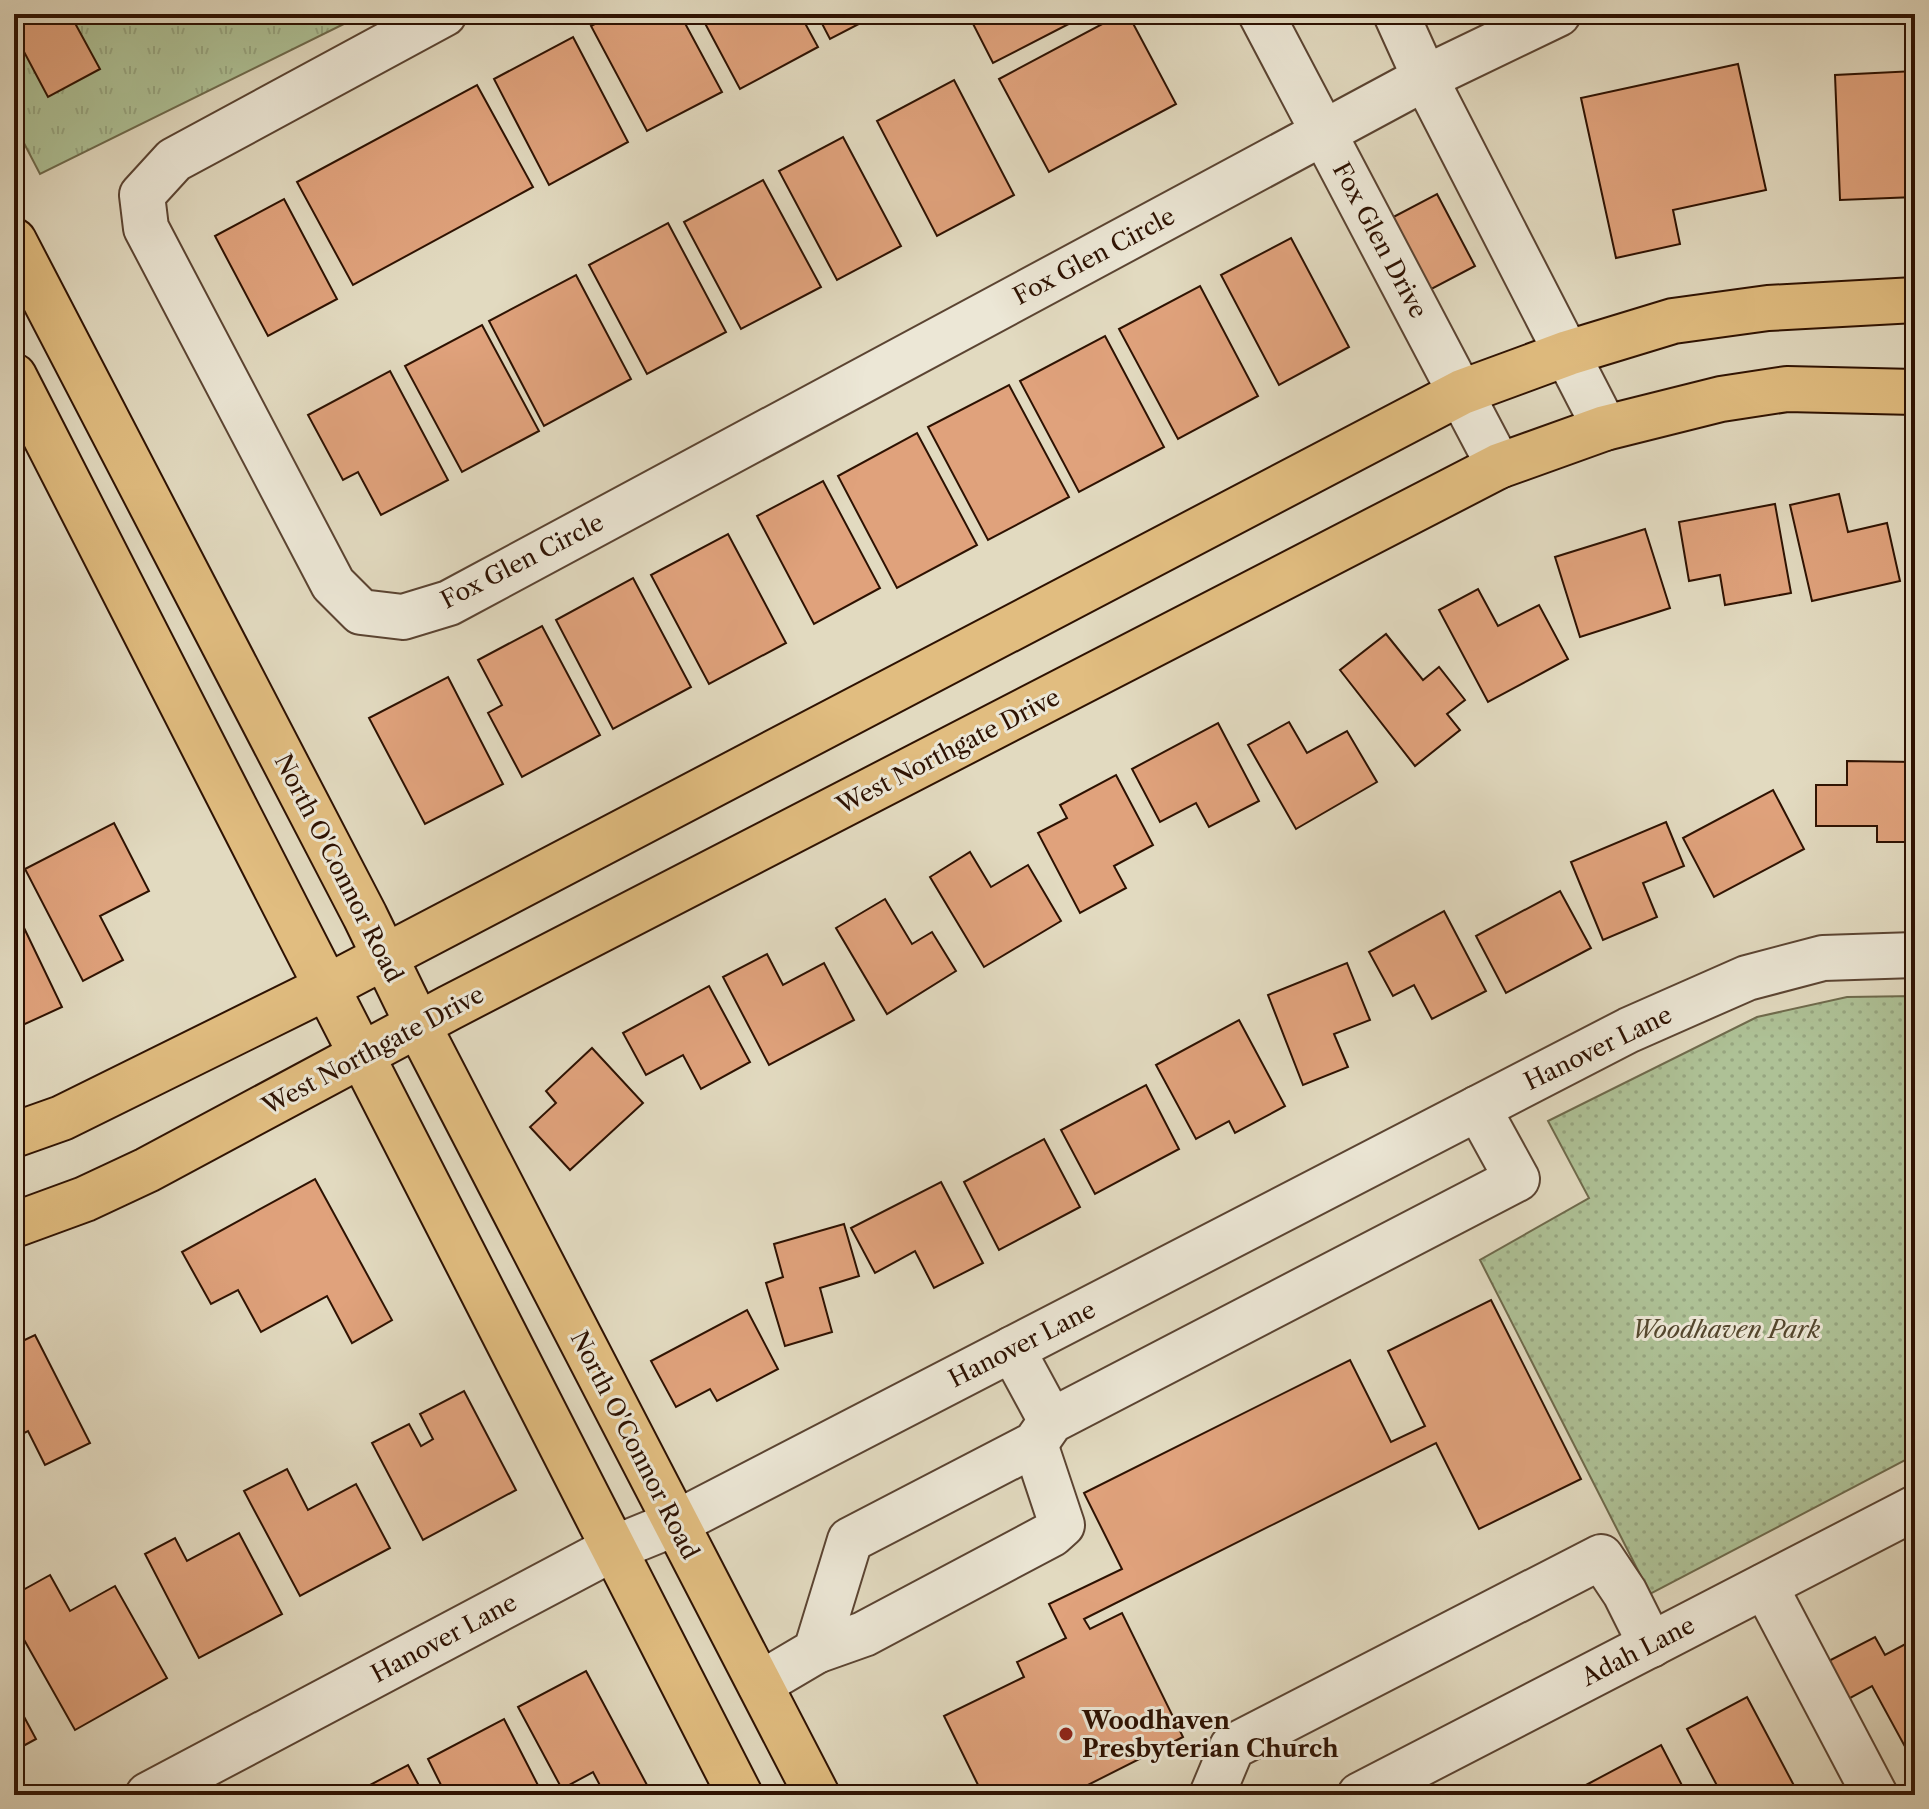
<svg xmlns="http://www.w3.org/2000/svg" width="1929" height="1809" font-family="'Libre Caslon Text',serif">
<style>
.grass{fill:url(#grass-tufts);stroke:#6e6a4c;stroke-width:2}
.park{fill:url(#park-dots);stroke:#6e6a4c;stroke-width:2}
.building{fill:#e0a27c;stroke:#2e1202;stroke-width:2}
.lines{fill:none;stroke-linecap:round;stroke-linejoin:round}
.minor-casing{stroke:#5b4432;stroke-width:48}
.major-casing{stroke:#2e1202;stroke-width:48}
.minor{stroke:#ece7d6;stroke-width:44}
.major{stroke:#e1bd80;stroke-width:44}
.poi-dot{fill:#8f2418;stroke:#ece7d6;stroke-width:3}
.labels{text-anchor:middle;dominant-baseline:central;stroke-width:6;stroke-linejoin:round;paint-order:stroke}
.street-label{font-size:24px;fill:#2e1202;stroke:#ece7d6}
.park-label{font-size:24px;font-style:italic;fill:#54472e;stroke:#ece7d6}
.poi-label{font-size:24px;font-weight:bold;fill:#2e1202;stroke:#ece7d6;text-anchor:start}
</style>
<defs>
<pattern id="grass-tufts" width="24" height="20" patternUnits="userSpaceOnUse" patternTransform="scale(2)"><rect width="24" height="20" fill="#aec196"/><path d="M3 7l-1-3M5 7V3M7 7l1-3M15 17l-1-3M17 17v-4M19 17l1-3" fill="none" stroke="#96a580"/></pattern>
<pattern id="park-dots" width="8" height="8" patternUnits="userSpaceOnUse" patternTransform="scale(2)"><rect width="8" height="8" fill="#aec196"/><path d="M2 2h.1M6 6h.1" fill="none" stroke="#96a580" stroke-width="1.8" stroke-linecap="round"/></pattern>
</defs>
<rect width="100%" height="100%" fill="#e2dac0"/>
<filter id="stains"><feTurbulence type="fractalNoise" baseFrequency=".0025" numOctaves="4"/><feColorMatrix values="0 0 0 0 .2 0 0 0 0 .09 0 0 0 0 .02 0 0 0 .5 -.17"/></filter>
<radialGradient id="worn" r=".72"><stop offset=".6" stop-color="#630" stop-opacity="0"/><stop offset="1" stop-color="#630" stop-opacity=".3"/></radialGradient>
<polygon class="grass" points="14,14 364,14 40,174 14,124"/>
<polygon class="park" points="1915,996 1915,1455 1650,1594 1480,1260 1589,1198 1548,1121 1757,1017 1847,997"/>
<g class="building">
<polygon points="14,14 70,14 100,69 48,97 14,33"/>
<polygon points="613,14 680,14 722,92 647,131 591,26"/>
<polygon points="700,14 800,14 818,47 740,89"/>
<polygon points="817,14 878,14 830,39"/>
<polygon points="968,14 1088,14 993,63"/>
<polygon points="1121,14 1128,14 1176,104 1049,172 999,79"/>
<polygon points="573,37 628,142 549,185 494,79"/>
<polygon points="1738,64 1766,190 1673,210 1680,244 1616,258 1581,98"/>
<polygon points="1915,71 1915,197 1840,200 1835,75"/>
<polygon points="954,80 1014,195 937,236 877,121"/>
<polygon points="477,85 533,187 353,285 297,182"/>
<polygon points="843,137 901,246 837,280 779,171"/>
<polygon points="763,180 821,287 741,329 684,222"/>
<polygon points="1437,194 1475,266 1420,295 1382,223"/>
<polygon points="284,199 337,299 268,336 215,236"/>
<polygon points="668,223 726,332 647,374 589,265"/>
<polygon points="1291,238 1349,347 1279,385 1221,275"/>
<polygon points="576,275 631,379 544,426 489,321"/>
<polygon points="1200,286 1258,396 1178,439 1119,329"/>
<polygon points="482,325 539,431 462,472 405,366"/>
<polygon points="1105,336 1164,447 1079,492 1020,381"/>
<polygon points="390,371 448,480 381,515 358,472 343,480 308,415"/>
<polygon points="1009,385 1069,497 988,540 928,427"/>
<polygon points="917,433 977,545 897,588 838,476"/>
<polygon points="823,481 880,588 814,624 757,516"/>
<polygon points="1839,494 1848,532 1887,523 1900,581 1812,601 1790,505"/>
<polygon points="1775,504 1791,593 1725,605 1720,575 1689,581 1679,522"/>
<polygon points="1645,529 1670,608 1580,637 1555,557"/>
<polygon points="728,534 786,643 709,684 651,575"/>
<polygon points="633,578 691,687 613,729 556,620"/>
<polygon points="1478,589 1498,626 1539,605 1568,659 1488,702 1439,610"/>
<polygon points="542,626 600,735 522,777 488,713 502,705 478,660"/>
<polygon points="1386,634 1423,680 1439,667 1465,700 1447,714 1460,730 1415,766 1340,670"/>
<polygon points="448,677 503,784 425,824 369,718"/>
<polygon points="1289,722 1307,753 1347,731 1377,782 1296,829 1248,745"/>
<polygon points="1218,723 1259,801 1209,827 1196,803 1160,822 1132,769"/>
<polygon points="1847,761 1915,762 1915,842 1877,842 1877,826 1816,826 1816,785 1847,785"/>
<polygon points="1116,775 1153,845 1114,866 1126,888 1080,913 1038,833 1067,818 1060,805"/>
<polygon points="1773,790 1804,849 1714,897 1683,838"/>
<polygon points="1666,822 1684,866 1643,883 1657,917 1603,940 1571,862"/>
<polygon points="114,823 149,891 100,916 123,960 83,981 25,869"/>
<polygon points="970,852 991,887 1028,865 1061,921 984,967 930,877"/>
<polygon points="1560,891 1591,948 1506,993 1476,936"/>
<polygon points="885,899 912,944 932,932 956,971 887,1014 836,928"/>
<polygon points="14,907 62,1007 14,1029"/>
<polygon points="1444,911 1486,991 1432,1019 1414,985 1393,996 1369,952"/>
<polygon points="767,954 783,985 824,963 854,1020 769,1065 723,977"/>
<polygon points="1347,963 1370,1020 1334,1034 1348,1067 1303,1085 1268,995"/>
<polygon points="709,986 750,1062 701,1089 683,1055 646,1075 623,1033"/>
<polygon points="1239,1020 1285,1106 1235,1133 1229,1121 1196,1139 1156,1065"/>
<polygon points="592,1048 643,1103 570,1170 530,1127 556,1103 546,1091"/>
<polygon points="1146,1085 1179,1149 1095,1194 1061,1130"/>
<polygon points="1044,1139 1080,1207 999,1250 964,1182"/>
<polygon points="315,1179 392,1320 352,1343 327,1296 261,1332 238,1290 211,1304 182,1252"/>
<polygon points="941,1182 983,1263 934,1288 915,1251 875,1273 851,1228"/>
<polygon points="844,1224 859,1276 820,1288 832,1332 785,1346 766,1283 783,1277 774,1244"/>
<polygon points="1491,1300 1581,1479 1479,1529 1436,1443 1084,1619 1090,1629 1122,1613 1183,1737 1068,1795 983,1795 944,1716 1024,1677 1017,1662 1066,1638 1049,1604 1122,1569 1084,1493 1350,1360 1391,1442 1425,1426 1388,1351"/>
<polygon points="747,1310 778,1369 717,1401 710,1389 676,1407 651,1361"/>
<polygon points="35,1335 90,1443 45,1465 28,1431 14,1438 14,1345"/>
<polygon points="464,1391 516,1490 423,1540 372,1443 409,1424 421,1446 433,1439 420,1414"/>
<polygon points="287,1469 308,1510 356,1484 390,1548 300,1596 244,1491"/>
<polygon points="239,1533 282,1614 199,1658 145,1554 175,1538 187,1561"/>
<polygon points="50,1575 70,1611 115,1586 167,1678 75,1730 14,1622 14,1595"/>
<polygon points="1875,1637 1885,1655 1915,1639 1915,1751 1909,1754 1872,1686 1841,1703 1821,1665"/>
<polygon points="586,1671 647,1785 628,1795 605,1795 593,1772 562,1789 518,1707"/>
<polygon points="1747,1697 1799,1795 1722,1795 1687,1729"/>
<polygon points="14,1698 36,1739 14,1751"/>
<polygon points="504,1719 543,1795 446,1795 428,1759"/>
<polygon points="1661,1745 1687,1795 1592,1795 1586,1785"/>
<polygon points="408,1765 424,1795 351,1795"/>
</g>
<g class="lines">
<g class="minor-casing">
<g id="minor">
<polyline points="444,14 174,160 142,195 146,228 333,584 361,612 403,617 449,603 1425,78 1558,14"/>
<polyline points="1261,14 1499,466"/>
<polyline points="1396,14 1425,78 1605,428"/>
<polyline points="1012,1349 1051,1421"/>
<polyline points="1765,1586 1875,1795"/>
<polyline points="816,1651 864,1634 1052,1534 1062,1525 1035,1444"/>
<polyline points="760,1684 816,1651 850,1540 1035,1444 1051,1421 1517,1179 1478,1108"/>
<polyline points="148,1795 612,1549 676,1523 1629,1030 1747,978 1823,958 1915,955"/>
<polyline points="1212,1795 1232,1747 1601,1557 1625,1593 1651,1645"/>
<polyline points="1360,1795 1915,1508"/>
</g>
</g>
<g class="major-casing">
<g id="major">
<polyline points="14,241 365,916 418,1025 817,1795"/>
<polyline points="14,376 740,1795"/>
<polyline points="14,1135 62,1118 327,987 1462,392 1568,353 1673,321 1768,308 1915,300"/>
<polyline points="14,1225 85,1199 147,1170 449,1008 1499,466 1605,428 1721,399 1787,389 1915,392"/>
</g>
</g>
<use href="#minor" class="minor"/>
<use href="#major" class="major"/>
</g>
<circle class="poi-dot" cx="1066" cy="1734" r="8"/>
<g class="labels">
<g class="street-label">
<text transform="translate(1380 240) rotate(62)">Fox Glen Drive</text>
<text transform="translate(1094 256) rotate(-28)">Fox Glen Circle</text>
<text transform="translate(522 561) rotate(-27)">Fox Glen Circle</text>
<text transform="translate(948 751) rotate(-27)">West Northgate Drive</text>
<text transform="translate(339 868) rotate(63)">North O'Connor Road</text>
<text transform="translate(1598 1048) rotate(-26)">Hanover Lane</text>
<text transform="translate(373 1050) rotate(-28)">West Northgate Drive</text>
<text transform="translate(1022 1344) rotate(-27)">Hanover Lane</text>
<text transform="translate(635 1445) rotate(63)">North O'Connor Road</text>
<text transform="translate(444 1638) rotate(-28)">Hanover Lane</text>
<text transform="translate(1638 1651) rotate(-27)">Adah Lane</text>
</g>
<g class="park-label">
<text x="1726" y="1329">Woodhaven Park</text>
</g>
<g class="poi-label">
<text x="1082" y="1720">Woodhaven<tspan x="1082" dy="28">Presbyterian Church</tspan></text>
</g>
</g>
<rect width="1929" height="1809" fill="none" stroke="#e2dac0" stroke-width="48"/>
<rect x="16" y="16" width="1897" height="1777" fill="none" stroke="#2e1202" stroke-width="4"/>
<rect x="24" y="24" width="1881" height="1761" fill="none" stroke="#2e1202" stroke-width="2"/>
<rect width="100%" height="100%" filter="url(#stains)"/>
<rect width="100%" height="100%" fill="url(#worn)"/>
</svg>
